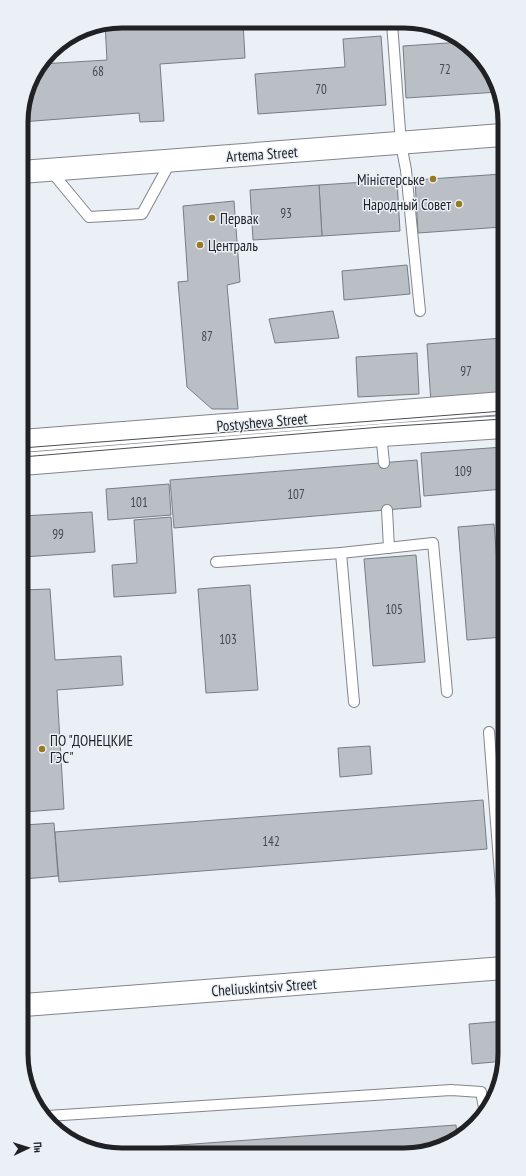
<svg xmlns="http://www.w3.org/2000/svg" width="526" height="1176" font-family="'PT Sans Narrow',sans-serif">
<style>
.building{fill:#babfc5;stroke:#787d83}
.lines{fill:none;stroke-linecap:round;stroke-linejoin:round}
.lane-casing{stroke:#81858c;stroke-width:12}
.secondary-casing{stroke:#81858c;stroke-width:24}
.primary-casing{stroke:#81858c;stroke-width:24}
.lane{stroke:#fff;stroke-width:10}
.secondary{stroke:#fff;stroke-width:22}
.primary{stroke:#fff;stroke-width:22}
.tram{stroke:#4b4e52;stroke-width:1}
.poi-dot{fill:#997a23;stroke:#ebf0f7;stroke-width:1.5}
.labels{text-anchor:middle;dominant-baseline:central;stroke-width:3;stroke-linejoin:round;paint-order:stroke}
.number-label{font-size:13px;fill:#46484c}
.street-label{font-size:15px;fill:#1f2124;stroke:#ebf0f7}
.poi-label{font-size:15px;fill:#1f2124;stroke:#ebf0f7;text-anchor:start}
.rim{fill:none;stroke:#1f2124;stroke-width:5}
</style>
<rect width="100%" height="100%" fill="#ebf0f7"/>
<g class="building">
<polygon points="122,21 243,22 245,58 160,64 164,121 140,122 139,113 21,122 21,115 32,77 41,64 107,60 105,24"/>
<polygon points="381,36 386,105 258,114 255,74 345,67 343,39"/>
<polygon points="462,42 471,46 499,92 406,98 403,46"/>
<polygon points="502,174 502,227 418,233 415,180"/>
<polygon points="397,180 400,231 322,236 319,185"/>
<polygon points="319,185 322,236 253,240 250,190"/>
<polygon points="234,201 240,282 227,285 238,409 212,409 187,387 178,282 188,281 183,206"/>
<polygon points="407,265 410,294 344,300 342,271"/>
<polygon points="333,311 339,338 275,343 269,319"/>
<polygon points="502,338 503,398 431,403 427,344"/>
<polygon points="417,353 419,394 358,397 356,357"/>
<polygon points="503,447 503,489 424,496 421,453"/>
<polygon points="417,460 421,507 174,528 170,480"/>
<polygon points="169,484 171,515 108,520 106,489"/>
<polygon points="92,512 95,552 23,557 23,516"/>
<polygon points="171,517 176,593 114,597 112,565 137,563 134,520"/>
<polygon points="494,524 503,637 467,640 458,527"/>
<polygon points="416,555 425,662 373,666 364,559"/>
<polygon points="250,585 258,690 206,693 198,589"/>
<polygon points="50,589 55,660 121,656 123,685 57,690 64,809 24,812 23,590"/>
<polygon points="370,746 372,774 340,777 338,748"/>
<polygon points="483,800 487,849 59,882 55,832"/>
<polygon points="54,823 58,876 24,879 24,825"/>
<polygon points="505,1021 505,1061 472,1064 469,1024"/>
<polygon points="456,1125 457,1135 430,1151 103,1153 97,1151"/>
</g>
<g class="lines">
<g class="lane-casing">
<g id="lane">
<polyline points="392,23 401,144 406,170 420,311"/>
<polyline points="50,170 89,217 142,214 171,161"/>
<polyline points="381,433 384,463"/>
<polyline points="387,510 389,548"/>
<polyline points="341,553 354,702"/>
<polyline points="216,562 341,553 433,543 447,692"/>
<polyline points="489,732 504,926"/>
<polyline points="47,1116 451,1090 481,1092 485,1113"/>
</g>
</g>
<g class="secondary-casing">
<g id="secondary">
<polyline points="22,441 503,403"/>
<polyline points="22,464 382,435 503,427"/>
<polyline points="24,1005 504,968"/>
</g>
</g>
<g class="primary-casing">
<polyline id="primary" points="21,172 502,135"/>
</g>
<use href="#lane" class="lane"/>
<use href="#secondary" class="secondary"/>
<use href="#primary" class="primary"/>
<g class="tram">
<polyline points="22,448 503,411"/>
<polyline points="22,457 381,427 503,419"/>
</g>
</g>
<g class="poi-dot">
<circle cx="433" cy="179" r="4"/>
<circle cx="459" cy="204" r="4"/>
<circle cx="212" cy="218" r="4"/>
<circle cx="200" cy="245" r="4"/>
<circle cx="42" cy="749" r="4"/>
</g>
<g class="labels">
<g class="number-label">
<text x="445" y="69">72</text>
<text x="98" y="71">68</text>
<text x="321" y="89">70</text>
<text x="286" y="213">93</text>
<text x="207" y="336">87</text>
<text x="466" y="371">97</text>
<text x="463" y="471">109</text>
<text x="296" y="494">107</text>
<text x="139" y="502">101</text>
<text x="58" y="534">99</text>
<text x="394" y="609">105</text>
<text x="228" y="639">103</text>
<text x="271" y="841">142</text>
</g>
<g class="street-label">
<text transform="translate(262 154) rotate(-4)">Artema Street</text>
<text transform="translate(262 422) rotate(-5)">Postysheva Street</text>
<text transform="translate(264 987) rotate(-4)">Cheliuskintsiv Street</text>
</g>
<g class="poi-label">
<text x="425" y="179" text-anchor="end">Міністерське</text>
<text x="451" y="204" text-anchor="end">Народный Совет</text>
<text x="220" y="218">Первак</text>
<text x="208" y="245">Централь</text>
<text x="50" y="740">ПО "ДОНЕЦКИЕ<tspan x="50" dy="17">ГЭС"</tspan></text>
</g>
</g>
<path d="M0 0H526V1176H0ZM122 28H404A94 94 0 0 1 498 122V1054A94 94 0 0 1 404 1148H122A94 94 0 0 1 28 1054V122A94 94 0 0 1 122 28Z" fill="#ebf0f7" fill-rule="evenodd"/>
<path class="rim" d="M122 28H404A94 94 0 0 1 498 122V1054A94 94 0 0 1 404 1148H122A94 94 0 0 1 28 1054V122A94 94 0 0 1 122 28Z"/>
<g transform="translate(28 1148) rotate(86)" stroke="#ebf0f7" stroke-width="3" paint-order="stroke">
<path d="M0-3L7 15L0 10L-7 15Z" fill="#1f2124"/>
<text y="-6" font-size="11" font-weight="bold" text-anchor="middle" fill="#1f2124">Пн</text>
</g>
</svg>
